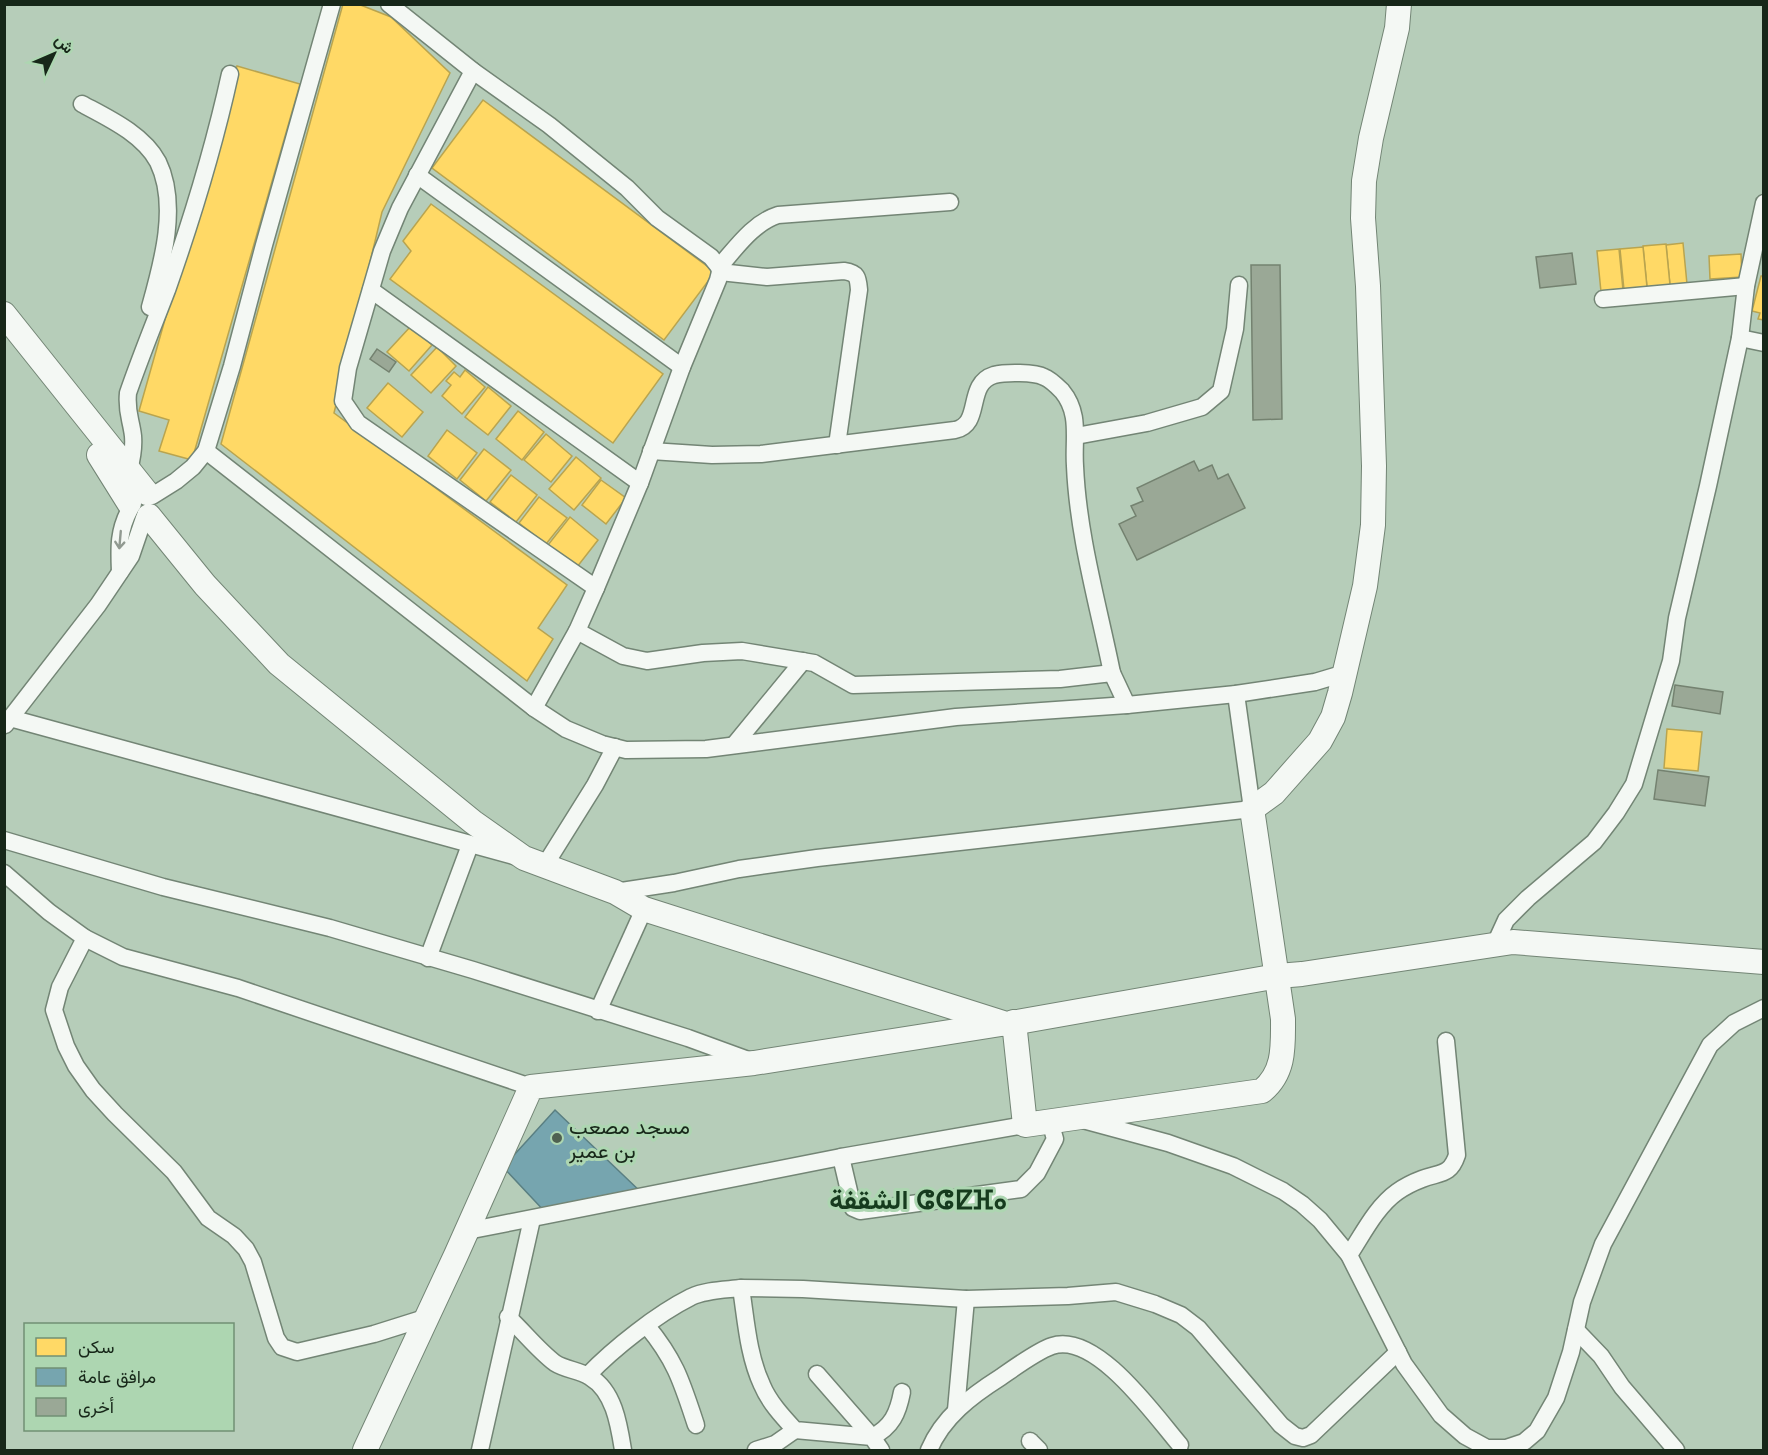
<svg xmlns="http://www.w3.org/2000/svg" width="1768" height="1455" font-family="Helvetica,Vazirmatn,'Noto Sans Tifinagh',sans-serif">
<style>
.homes{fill:#ffd966;stroke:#b9a44f;stroke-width:1.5}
.public{fill:#76a5af;stroke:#5a7f82;stroke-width:1.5}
.building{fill:#9aa896;stroke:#748270;stroke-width:1.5}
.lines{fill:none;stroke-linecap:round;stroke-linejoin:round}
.street-casing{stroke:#738575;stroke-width:19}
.secondary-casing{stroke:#738575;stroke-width:26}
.street{stroke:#f4f8f4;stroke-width:16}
.secondary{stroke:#f4f8f4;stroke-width:24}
.oneway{stroke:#919a91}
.poi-dot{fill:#4f6151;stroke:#add6b1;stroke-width:2}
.labels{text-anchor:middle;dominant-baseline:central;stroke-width:6;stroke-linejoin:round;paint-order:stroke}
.poi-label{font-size:21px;fill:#172719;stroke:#add6b1;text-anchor:start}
.district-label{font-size:27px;font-weight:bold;fill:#163b1e;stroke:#add6b1}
</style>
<rect width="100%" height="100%" fill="#b6cdb9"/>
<g class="homes">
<polygon points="343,4 358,4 391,17 450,73 382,212 334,413 567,585 538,628 553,639 527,681 221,444"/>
<polygon points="237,66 300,84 192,460 159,451 169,420 139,411"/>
<polygon points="483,100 715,272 664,340 432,168"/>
<polygon points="431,204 663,374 613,443 390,279 411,251 403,241"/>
<polygon points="1683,243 1687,284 1670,285 1666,245"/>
<polygon points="1666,244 1670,285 1647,287 1643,246"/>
<polygon points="1643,247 1647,287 1624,290 1620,249"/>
<polygon points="1619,249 1623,290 1601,292 1597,251"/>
<polygon points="1741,254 1742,277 1710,279 1709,256"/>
<polygon points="1761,276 1764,276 1764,320 1758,319 1760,313 1752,311"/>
<polygon points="411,326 432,345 409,371 387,352"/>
<polygon points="437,347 456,366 431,393 411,375"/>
<polygon points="465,370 485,387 462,414 442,396 451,385 446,381 454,372 460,377"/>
<polygon points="388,383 423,412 402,437 367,408"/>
<polygon points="488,387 511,406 488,435 465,417"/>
<polygon points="518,411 544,432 522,460 496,439"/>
<polygon points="447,430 477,453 457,479 428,456"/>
<polygon points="546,434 572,456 551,482 524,460"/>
<polygon points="484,449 511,470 486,501 460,480"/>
<polygon points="576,457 601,478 574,510 549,489"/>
<polygon points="511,475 537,495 516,522 490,502"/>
<polygon points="601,480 626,498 606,524 582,505"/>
<polygon points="539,497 567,518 546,544 519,523"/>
<polygon points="570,517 598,540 577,567 548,545"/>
<polygon points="1667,729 1702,732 1698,771 1664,768"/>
</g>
<polygon class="public" points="555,1110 644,1195 547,1214 503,1167"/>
<g class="building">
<polygon points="1572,253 1576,284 1540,288 1536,257"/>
<polygon points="1251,265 1280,265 1282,419 1253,420"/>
<polygon points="377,349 396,362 389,372 370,359"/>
<polygon points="1194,461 1199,471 1212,465 1218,479 1228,474 1245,508 1137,560 1119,524 1136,516 1131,506 1143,501 1137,488"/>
<polygon points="1675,685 1723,692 1720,714 1672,706"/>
<polygon points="1658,770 1709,777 1705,806 1654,799"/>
</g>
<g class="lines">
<g class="street-casing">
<g id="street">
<polyline points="389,4 473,71 549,125 627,188 657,218 711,257 719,267 720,272 718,280 682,367 640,483 596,588 577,631 534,708"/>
<polyline points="473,71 400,208 382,251 348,368 343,401 358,423 596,588"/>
<path d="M 82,104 C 108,118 143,134 158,162 C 179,205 162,264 150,307"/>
<polyline points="417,175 682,367"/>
<path d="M 719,267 C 736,248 753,223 778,215 L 950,202"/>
<path d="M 720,272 L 767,277 L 844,271 C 858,273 858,278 859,290 L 837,445"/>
<polyline points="371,290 640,483"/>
<polyline points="1603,299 1746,286"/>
<polyline points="1740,338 1764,343"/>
<polyline points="1076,436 1147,423 1202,407 1221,391 1235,329 1239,285"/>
<polyline points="206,451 534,708 566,729 602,744 626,750 706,749 956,717 1127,705 1236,694 1315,682 1345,673"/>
<path d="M 651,451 L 712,455 L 761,454 L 955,430 C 983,424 965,384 994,375 C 1005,372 1035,372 1044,377 C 1050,379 1058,387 1062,391 C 1081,414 1073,439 1075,466 C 1078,536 1098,604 1112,673"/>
<path d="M 129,470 C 132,459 134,448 133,436 C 131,419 126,412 128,393 C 140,358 154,324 167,290 C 192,219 214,147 230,74"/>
<polyline points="152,496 176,481 193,467 206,451 232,366 264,245 332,4"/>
<path d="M 120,572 C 119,548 118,531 130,509"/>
<polyline points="577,631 623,656 647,661 703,653 742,651 814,663 853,685 1060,679 1112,673 1127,705"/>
<polyline points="10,718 514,856"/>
<polyline points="5,725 98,605 131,556 144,518"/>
<polyline points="734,745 803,661"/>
<polyline points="4,840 163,887 330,928 473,970 688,1038 751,1061"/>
<polyline points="545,865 595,785 615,747"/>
<polyline points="4,873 49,912 85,938 123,957 238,988 531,1087"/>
<polyline points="615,892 674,883 739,869 817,858 1252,809 1236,694"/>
<polyline points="85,938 60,987 54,1010 66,1046 76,1066 93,1090 115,1114 174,1172 208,1218 234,1236 246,1249 253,1262 276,1338 282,1347 297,1352 374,1334 428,1317"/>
<polyline points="1495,944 1506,920 1528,898 1594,842 1616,813 1634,784 1671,661 1677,618 1708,486 1740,338 1746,286 1764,203"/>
<polyline points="428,958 470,845"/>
<polyline points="598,1011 644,909"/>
<polyline points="1083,1120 1168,1143 1233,1166 1283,1191 1302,1204 1320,1220 1349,1255 1404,1364 1441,1415 1465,1436 1487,1448 1506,1448 1524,1442 1537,1431 1556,1398 1571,1352 1582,1302 1603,1244 1710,1045 1734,1023 1764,1008"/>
<polyline points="841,1157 853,1208 860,1211 1021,1189 1037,1173 1055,1139 1050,1121"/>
<polyline points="467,1231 841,1157 1025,1125"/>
<path d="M 1349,1255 C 1363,1234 1376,1207 1397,1192 C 1404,1187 1414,1182 1422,1179 C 1440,1172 1450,1176 1457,1155 L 1446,1041"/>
<polyline points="741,1288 803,1289 966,1299 1068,1296 1116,1292 1155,1304 1181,1315 1198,1328 1281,1425 1295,1436 1303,1438 1311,1435 1398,1352"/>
<path d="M 508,1317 C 524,1332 538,1350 555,1363 C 566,1370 579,1370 590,1377 C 614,1391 619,1425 623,1450"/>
<path d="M 647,1326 C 676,1361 682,1383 696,1425"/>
<polyline points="1576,1330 1601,1356 1622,1387 1676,1450"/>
<path d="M 817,1374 L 872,1437 C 892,1427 898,1413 902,1392"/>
<path d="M 588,1375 C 614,1348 657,1314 691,1297 C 706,1290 724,1290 741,1288 C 746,1320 748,1355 762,1385 C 769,1402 783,1417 795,1430 L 872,1437 L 881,1450"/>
<polyline points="956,1410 966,1299"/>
<polyline points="1030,1441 1039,1450"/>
<polyline points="480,1450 532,1219"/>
<polyline points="756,1450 775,1444 795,1430"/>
<path d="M 929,1450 C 943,1417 971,1396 1001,1377 C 1014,1368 1037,1351 1052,1346 C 1096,1331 1155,1416 1180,1445"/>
</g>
</g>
<g class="secondary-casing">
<g id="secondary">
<polyline points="4,314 147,493"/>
<polyline points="99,455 129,503"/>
<polyline points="149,516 205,585 279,664 473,822 524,858 615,892 644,909 1006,1024 1278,976 1302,974 1513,942 1764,962"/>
<path d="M 1014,1022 L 1025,1125 L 1262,1091 C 1285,1072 1283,1046 1283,1019 L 1252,809 L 1274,793 L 1320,741 L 1333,717 L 1340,693 L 1365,586 L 1373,525 L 1374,466 L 1368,286 L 1363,218 L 1364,181 L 1371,138 L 1397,28 L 1399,4"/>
<polyline points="365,1450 456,1255 531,1087 754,1063 1001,1024"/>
</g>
</g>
<use href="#street" class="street"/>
<use href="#secondary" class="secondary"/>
</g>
<defs><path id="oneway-shaft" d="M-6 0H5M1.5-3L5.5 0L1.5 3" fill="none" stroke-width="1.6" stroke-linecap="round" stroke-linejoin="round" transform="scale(1.5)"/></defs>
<use class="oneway" href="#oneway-shaft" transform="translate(120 540) rotate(95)"/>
<circle class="poi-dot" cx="557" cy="1138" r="6"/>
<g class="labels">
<g class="poi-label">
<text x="569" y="1126">مسجد مصعب<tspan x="569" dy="24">بن عمير</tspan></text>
</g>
<g class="district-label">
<text x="918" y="1200">الشقفة ⵛⵛⵇⴼⴰ</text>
</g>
</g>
<rect width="1768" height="1455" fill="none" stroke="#172719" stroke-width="12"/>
<rect x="24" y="1323" width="210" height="108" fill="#add6b1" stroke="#719074" stroke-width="1.5"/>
<rect x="36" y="1338" width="30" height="18" fill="#ffd966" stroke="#719074" stroke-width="1.5"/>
<text x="78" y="1353" font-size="18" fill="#172719">سكن</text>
<rect x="36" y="1368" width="30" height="18" fill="#76a5af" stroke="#719074" stroke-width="1.5"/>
<text x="78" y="1383" font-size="18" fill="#172719">مرافق عامة</text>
<rect x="36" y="1398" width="30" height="18" fill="#9aa896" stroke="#719074" stroke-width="1.5"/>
<text x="78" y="1413" font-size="18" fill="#172719">أخرى</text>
<g transform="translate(54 54) rotate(46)" stroke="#add6b1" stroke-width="4.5" paint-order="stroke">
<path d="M0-4.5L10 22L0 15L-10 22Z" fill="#172719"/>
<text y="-9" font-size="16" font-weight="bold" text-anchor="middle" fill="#172719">ش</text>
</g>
</svg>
